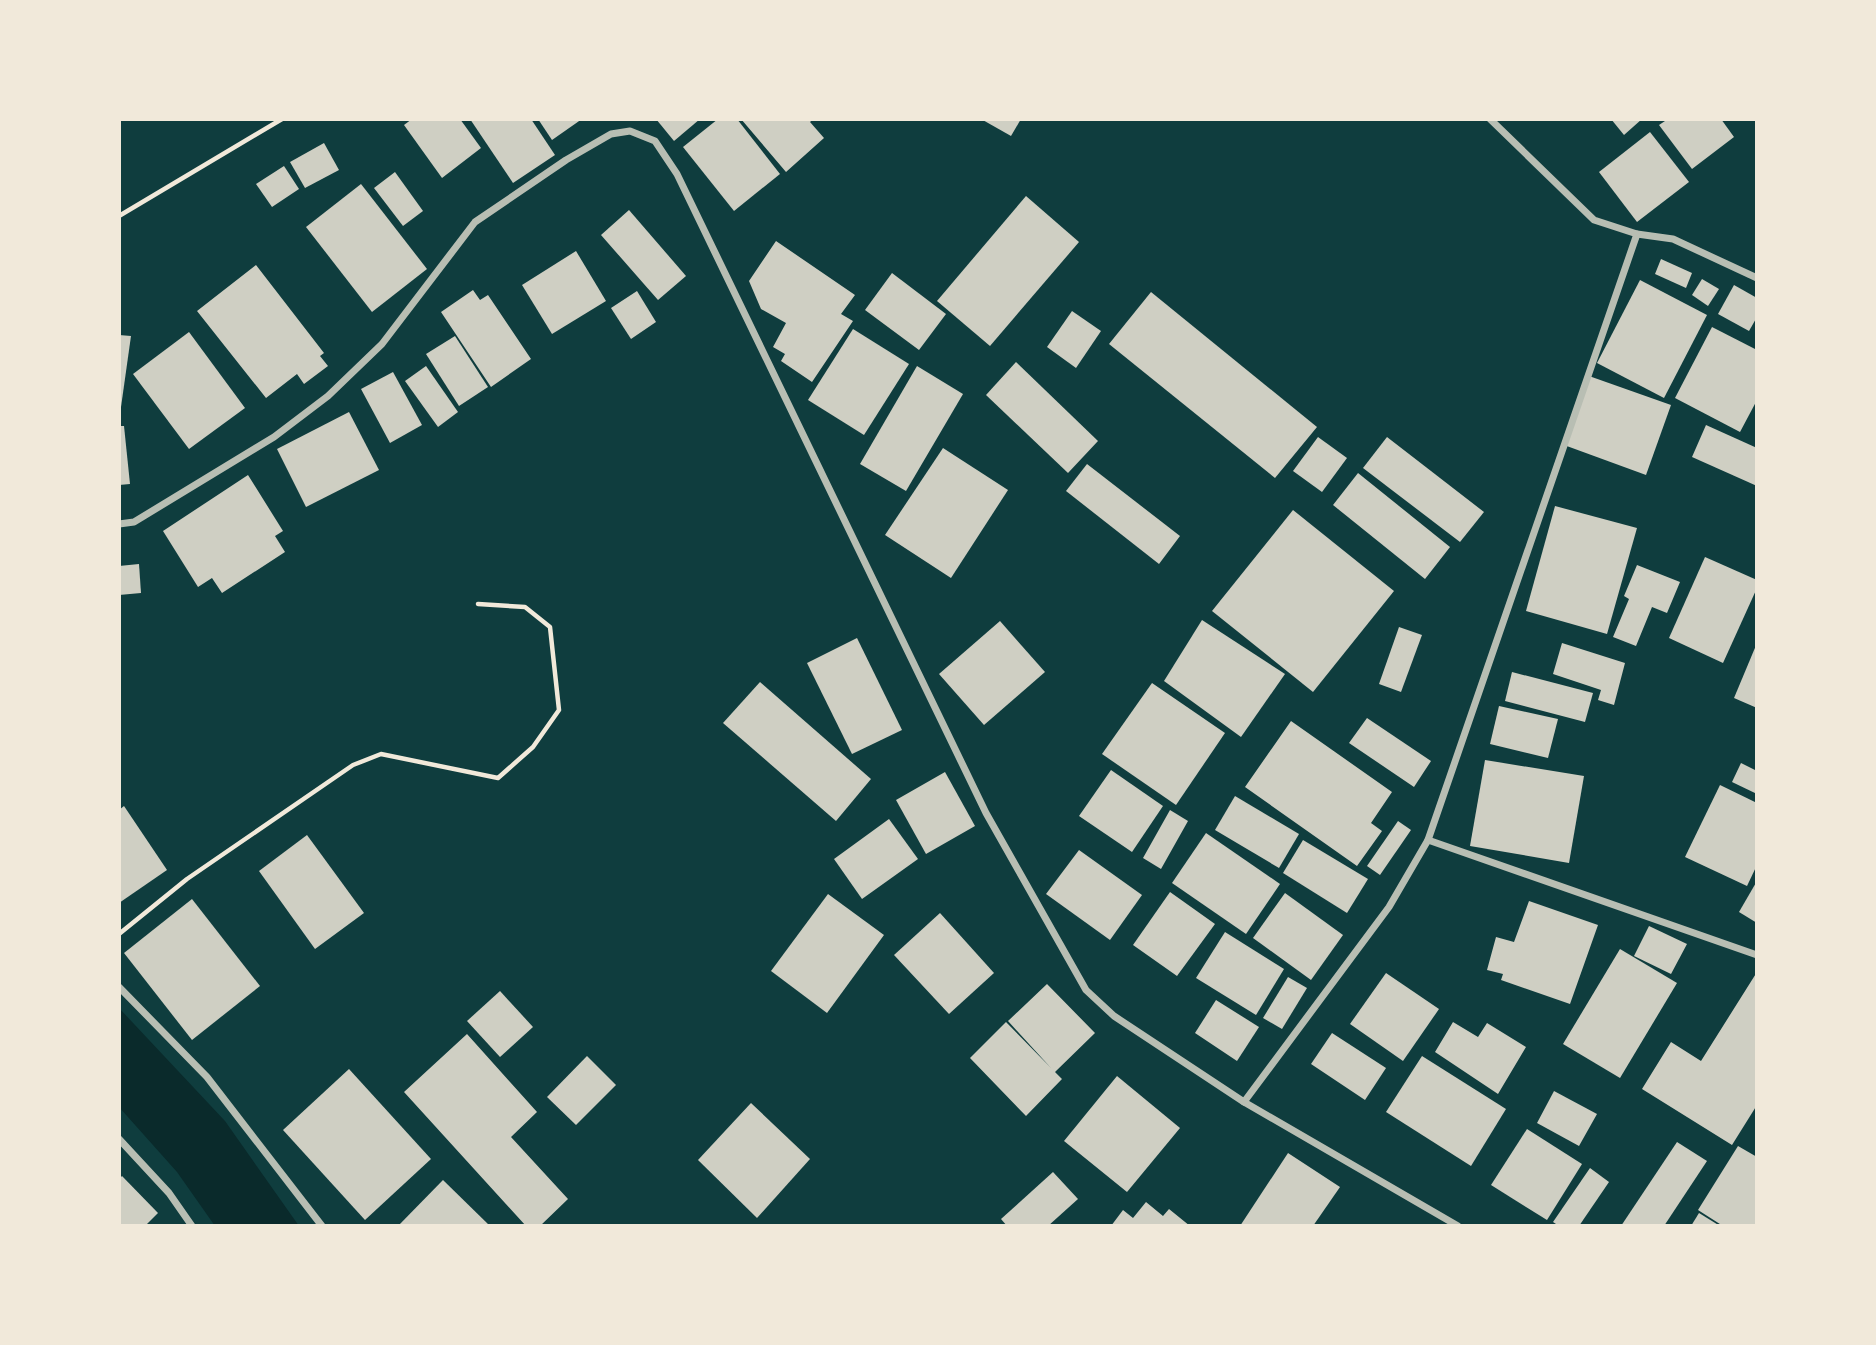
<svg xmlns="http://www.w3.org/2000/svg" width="1876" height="1345" font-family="Merriweather,serif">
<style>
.water{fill:#0a2a2b}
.building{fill:#cfcfc3}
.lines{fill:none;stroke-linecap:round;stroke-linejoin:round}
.path{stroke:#f1e9da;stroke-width:4.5}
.minor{stroke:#b8beb3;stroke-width:7}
</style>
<rect width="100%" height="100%" fill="#0f3d3e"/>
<polygon class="water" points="119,1008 225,1121 299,1226 215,1226 177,1172 119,1107"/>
<g class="building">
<polygon points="412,119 460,119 481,148 442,178 404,125"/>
<polygon points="470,119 531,119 555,155 513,183"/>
<polygon points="538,119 582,119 552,140"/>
<polygon points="656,119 700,119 674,141"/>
<polygon points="718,119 737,119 780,174 734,211 683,147"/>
<polygon points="741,119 813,119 810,122 824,138 786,172"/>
<polygon points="981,119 1021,119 1011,136"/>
<polygon points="1611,119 1642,119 1624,135"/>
<polygon points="1668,119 1721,119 1734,137 1692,169 1659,125"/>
<polygon points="1650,132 1689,182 1637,222 1599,172"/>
<polygon points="324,143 339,170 305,188 290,162"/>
<polygon points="284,166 299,189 272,207 256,184"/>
<polygon points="395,172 423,211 403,226 374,188"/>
<polygon points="361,184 427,269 372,312 306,227"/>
<polygon points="1026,196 1079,242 990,346 937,301"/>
<polygon points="629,210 686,276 658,300 601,235"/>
<polygon points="776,241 855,295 841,314 853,321 812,382 781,361 785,354 773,347 786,323 761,309 749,281"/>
<polygon points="576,251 606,301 552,334 522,285"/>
<polygon points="1661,259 1692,273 1686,288 1655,274"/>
<polygon points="256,265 324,353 320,356 328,366 304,384 297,374 266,398 197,311"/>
<polygon points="892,273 946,314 919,350 865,310"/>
<polygon points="1702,279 1719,289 1708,306 1692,295"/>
<polygon points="1640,280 1707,315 1664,398 1597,363"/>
<polygon points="1734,285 1757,298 1757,317 1749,331 1718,314"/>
<polygon points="473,290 480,300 488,295 531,359 491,387 441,312"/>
<polygon points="637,291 656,322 631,339 611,308"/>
<polygon points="1151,292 1317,427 1275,478 1109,344"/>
<polygon points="1072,311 1101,331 1076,368 1047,347"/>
<polygon points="1712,327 1757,350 1757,400 1740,432 1675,398"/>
<polygon points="853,329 909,364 864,435 808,400"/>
<polygon points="189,332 245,408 189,449 133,374"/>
<polygon points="119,335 131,336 121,407 119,407"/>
<polygon points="455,336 488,387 459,406 426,354"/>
<polygon points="1016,362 1098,441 1068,473 986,395"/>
<polygon points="426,366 458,412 438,427 405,381"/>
<polygon points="917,366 963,394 906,491 860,464"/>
<polygon points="393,372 422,425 390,443 361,389"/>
<polygon points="1589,376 1671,405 1646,475 1564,445"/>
<polygon points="349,412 379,470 306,507 277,449"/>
<polygon points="1706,425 1757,448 1757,486 1692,457"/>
<polygon points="119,426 124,426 130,484 119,485"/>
<polygon points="1318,437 1347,458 1322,492 1293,471"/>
<polygon points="1387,437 1484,512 1460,542 1363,468"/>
<polygon points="943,448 1008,490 951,578 885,535"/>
<polygon points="1087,464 1180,536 1159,564 1066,491"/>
<polygon points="1358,473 1450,547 1425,579 1333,505"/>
<polygon points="248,475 283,531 275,536 285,552 222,593 212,578 198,587 163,531"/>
<polygon points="1555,506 1637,528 1607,634 1526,611"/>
<polygon points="1293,510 1394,591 1313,692 1212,611"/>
<polygon points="1705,557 1757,580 1757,588 1723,663 1669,638"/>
<polygon points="139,564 141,593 119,595 119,566"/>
<polygon points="1637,565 1680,582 1667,613 1652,607 1636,646 1613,637 1629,599 1624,596"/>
<polygon points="1202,620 1285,674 1241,737 1164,681"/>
<polygon points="1000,621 1045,672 984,725 939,674"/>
<polygon points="1399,627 1422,635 1401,692 1379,684"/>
<polygon points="857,638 902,730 852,754 807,663"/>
<polygon points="1562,643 1625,663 1614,705 1598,700 1601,690 1553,674"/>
<polygon points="1757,643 1757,708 1734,698"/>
<polygon points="1512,672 1593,693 1585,722 1505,701"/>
<polygon points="760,682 871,779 836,821 723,723"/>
<polygon points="1152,683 1225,733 1176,805 1102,754"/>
<polygon points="1499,706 1558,719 1548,758 1490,744"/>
<polygon points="1367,718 1431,761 1414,787 1349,743"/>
<polygon points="1291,721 1392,792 1371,823 1382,831 1357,866 1245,787"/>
<polygon points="1485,760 1584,776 1569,863 1470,846"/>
<polygon points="1741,763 1757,771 1757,794 1732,782"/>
<polygon points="1111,770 1163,806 1132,852 1079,816"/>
<polygon points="945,772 975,826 926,854 896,800"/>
<polygon points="1720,785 1757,803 1757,865 1747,886 1685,857"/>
<polygon points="1235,796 1299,834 1279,868 1215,830"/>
<polygon points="124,806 167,870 119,903 119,810"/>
<polygon points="1170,810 1188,821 1161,869 1143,858"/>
<polygon points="889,819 918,859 862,899 834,859"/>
<polygon points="1398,821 1411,830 1380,875 1367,866"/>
<polygon points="1206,833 1280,884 1246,934 1172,883"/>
<polygon points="307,835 364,913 315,949 259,871"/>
<polygon points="1303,840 1368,879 1347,913 1283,873"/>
<polygon points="1079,850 1142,895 1110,940 1046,894"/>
<polygon points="1757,881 1757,923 1739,912"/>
<polygon points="1170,892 1215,924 1177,976 1133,945"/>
<polygon points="1285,893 1343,935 1311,980 1253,938"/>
<polygon points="828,894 884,935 827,1013 771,971"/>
<polygon points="192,899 260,986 192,1040 124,953"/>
<polygon points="1529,901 1598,925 1570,1004 1501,980 1503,974 1487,970 1496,937 1514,942"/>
<polygon points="940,913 994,973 949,1014 894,955"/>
<polygon points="1649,926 1687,944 1671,974 1634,956"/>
<polygon points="1225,932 1284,969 1256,1015 1196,978"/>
<polygon points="1620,949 1677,983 1620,1078 1563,1044"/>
<polygon points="1757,972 1757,1105 1732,1145 1642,1089 1671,1042 1701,1061"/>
<polygon points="1386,973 1439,1009 1403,1061 1350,1024"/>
<polygon points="1288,977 1307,988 1282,1029 1263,1018"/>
<polygon points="1047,984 1095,1033 1055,1072 1062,1079 1026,1116 970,1058 1006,1022 1051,1068 1008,1021"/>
<polygon points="500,991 533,1027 500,1057 467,1021"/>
<polygon points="1216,1000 1259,1027 1237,1061 1195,1033"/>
<polygon points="1453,1022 1478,1037 1487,1023 1526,1047 1498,1094 1435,1052"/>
<polygon points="1332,1033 1386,1068 1365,1100 1311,1064"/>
<polygon points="467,1034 537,1112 511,1137 568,1199 540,1226 526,1226 404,1092"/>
<polygon points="587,1056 616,1085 576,1125 547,1097"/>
<polygon points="1422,1056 1506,1109 1471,1166 1386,1112"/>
<polygon points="349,1069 431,1159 365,1220 283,1130"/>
<polygon points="1117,1076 1180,1128 1127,1192 1064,1141"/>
<polygon points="1554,1091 1597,1114 1579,1146 1537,1123"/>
<polygon points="751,1103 810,1159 757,1218 698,1160"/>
<polygon points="1527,1129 1582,1164 1547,1220 1491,1185"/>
<polygon points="1677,1142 1707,1161 1664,1226 1621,1226"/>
<polygon points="1738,1146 1757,1157 1757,1226 1723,1226 1698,1210"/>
<polygon points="1288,1153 1340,1187 1313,1226 1240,1226"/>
<polygon points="1590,1168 1609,1182 1579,1226 1559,1226 1553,1222"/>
<polygon points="1053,1172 1078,1199 1048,1226 1007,1226 1001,1219"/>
<polygon points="122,1176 158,1213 145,1226 119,1226 119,1179"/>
<polygon points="443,1180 490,1226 398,1226"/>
<polygon points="1146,1202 1163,1216 1169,1209 1190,1226 1111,1226 1123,1210 1133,1218"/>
<polygon points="1699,1213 1720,1226 1691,1226"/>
</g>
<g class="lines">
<g class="path">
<polyline points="119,216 282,119"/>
<polyline points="119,934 187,879 353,765 381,754 498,778 533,747 559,710 550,627 525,607 478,604"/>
</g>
<g class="minor">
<polyline points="1637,234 1673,239 1757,278"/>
<polyline points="119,524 134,522 274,437 328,396 382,344 475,222 566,160 611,134 630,131 655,141 677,174 986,813 1086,990 1114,1016 1244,1102 1458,1226"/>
<polyline points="1428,840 1757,955"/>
<polyline points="119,987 207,1077 322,1226"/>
<polyline points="1244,1102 1389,907 1428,840 1637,234 1594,220 1490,119"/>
<polyline points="119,1139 169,1193 192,1226"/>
</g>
</g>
<rect width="1876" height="1345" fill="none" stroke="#f1e9da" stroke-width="242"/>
</svg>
